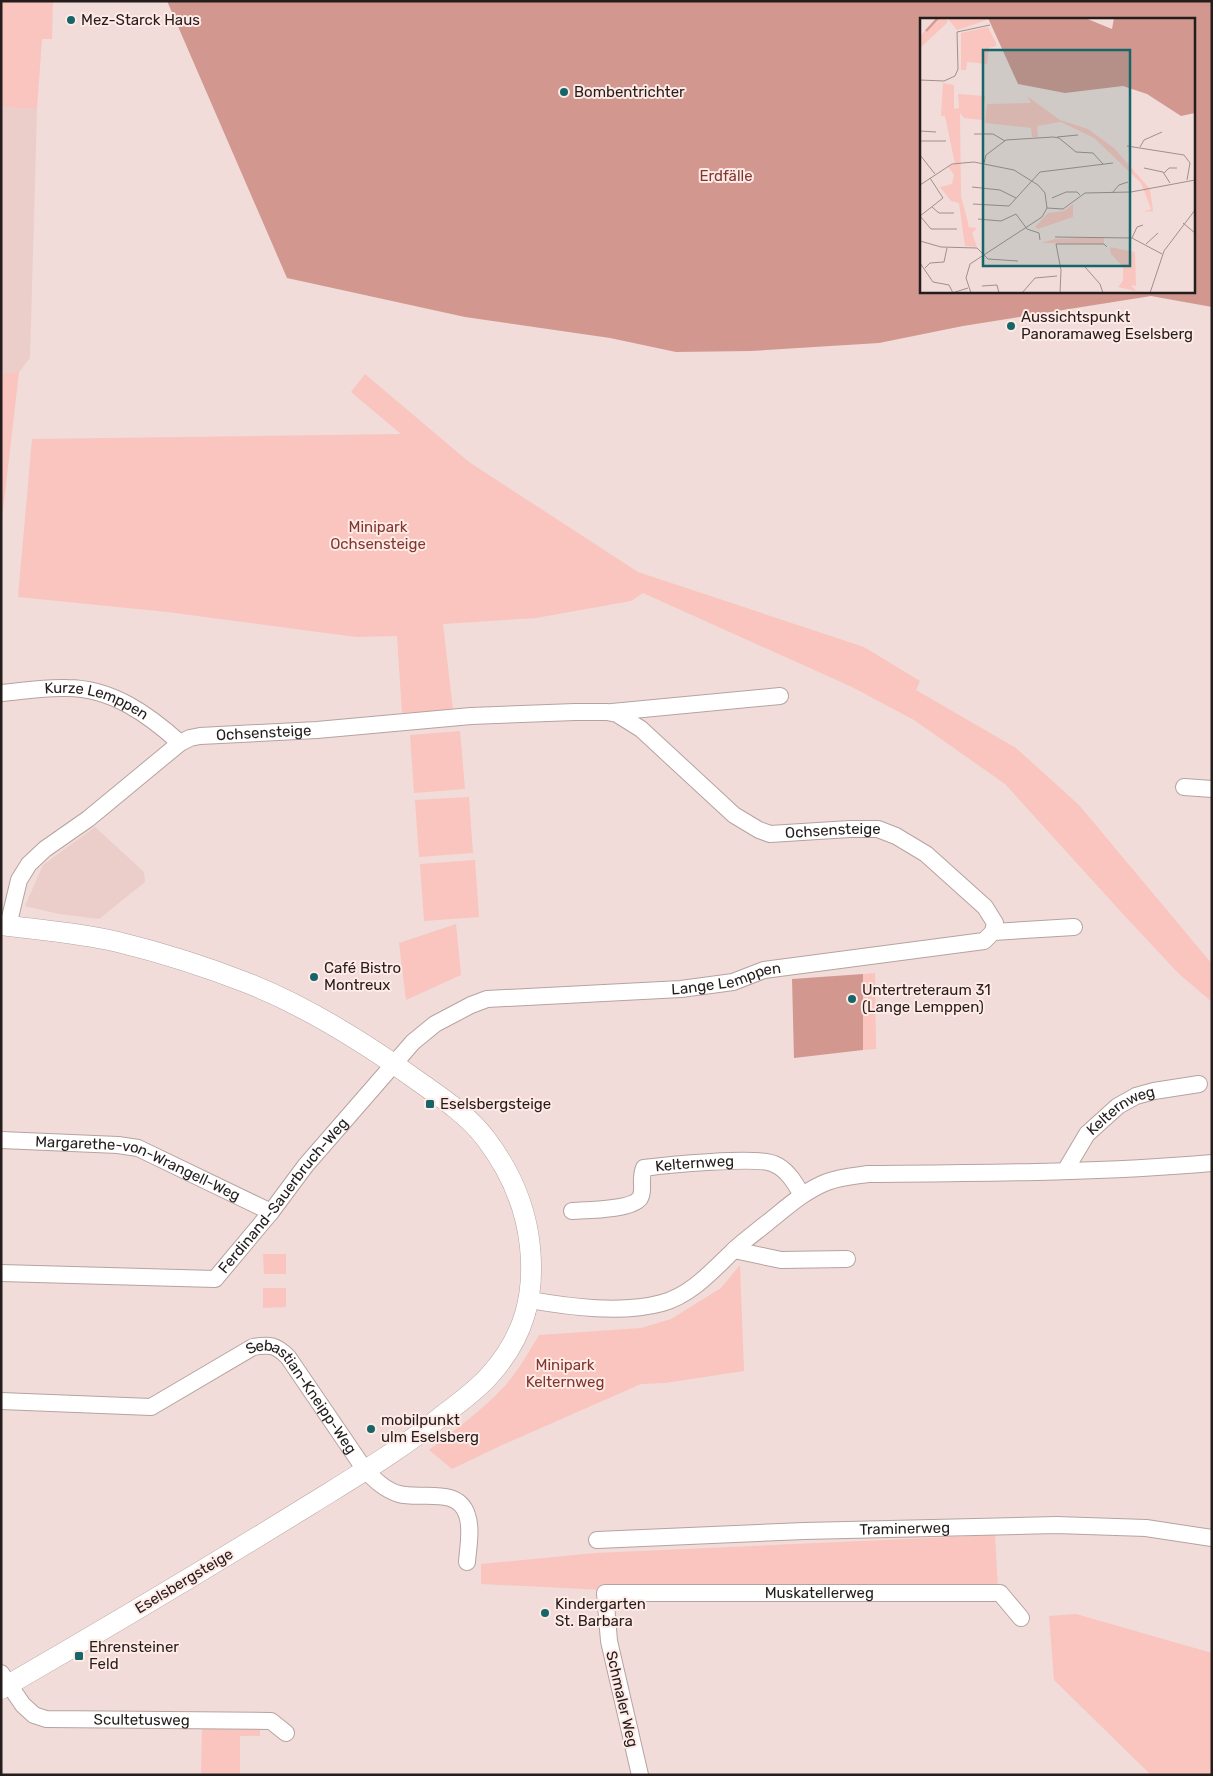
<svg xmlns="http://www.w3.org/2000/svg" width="1213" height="1776" font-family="Rubik,sans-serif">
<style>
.built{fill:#ebcdc9}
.green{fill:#f9c5be}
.forest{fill:#d29890;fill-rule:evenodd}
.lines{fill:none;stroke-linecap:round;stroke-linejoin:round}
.minor-casing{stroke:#b6a3a0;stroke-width:18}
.tertiary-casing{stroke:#b6a3a0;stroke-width:21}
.minor{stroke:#fff;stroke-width:16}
.tertiary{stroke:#fff;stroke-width:20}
.poi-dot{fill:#166568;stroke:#ffeae6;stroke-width:2}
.labels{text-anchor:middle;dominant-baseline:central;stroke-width:4;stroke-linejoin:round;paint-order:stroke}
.poi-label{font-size:15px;fill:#241d1c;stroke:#ffeae6;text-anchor:start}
.park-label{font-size:15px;fill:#7f3730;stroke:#ffeae6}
.street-label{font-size:15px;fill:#241d1c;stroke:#ffeae6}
.inset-river{fill:none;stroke:#d59b93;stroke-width:2.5}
.inset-road{fill:none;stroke:#9f908d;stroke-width:1}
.view{fill:#166568;fill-opacity:0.15;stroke:#166568;stroke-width:2.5}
.inset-edge{fill:none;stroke:#241d1c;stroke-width:2.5}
</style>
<rect width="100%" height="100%" fill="#f1dcd9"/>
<g class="built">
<polygon points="1,107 37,109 30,358 19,372 1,373"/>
<polygon points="95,827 144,872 145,882 99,919 59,914 25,906 43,865"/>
</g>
<g class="green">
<polygon points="1,1 53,1 52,39 42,39 37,109 1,107"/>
<polygon points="19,372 1,528 1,373"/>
<polygon points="365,374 469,462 638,572 864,647 920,681 916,690 1016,748 1079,805 1212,964 1212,1002 1179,974 1122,913 1005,784 914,720 852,687 643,593 631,601 536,618 443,624 453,710 402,713 397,636 356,637 167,612 18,597 32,439 401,434 351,392"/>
<polygon points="460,731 465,789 414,793 410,735"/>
<polygon points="469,797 473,853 419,857 415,800"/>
<polygon points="475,860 479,917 424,921 420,864"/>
<polygon points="456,924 461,975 406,1000 399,943"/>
<polygon points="875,973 876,1049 863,1050 863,974"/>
<polygon points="263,1254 286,1254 286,1274 264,1274"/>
<path d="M 740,1265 L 744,1371 L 665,1383 L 641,1384 L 500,1446 L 452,1469 L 429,1450 C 453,1431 480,1412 502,1389 C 517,1373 528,1353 539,1335 L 641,1328 L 671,1319 L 721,1288 Z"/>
<polygon points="263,1288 286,1288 286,1307 263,1308"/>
<polygon points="995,1535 998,1590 604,1590 481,1584 481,1564 595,1553"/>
<polygon points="1076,1614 1212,1653 1212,1775 1151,1775 1054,1680 1049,1616"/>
<polygon points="202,1724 260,1728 260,1736 240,1736 240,1775 201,1775"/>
</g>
<g class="forest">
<path d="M 167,1 L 1212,1 L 1212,307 L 1151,296 L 963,326 L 879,343 L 751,351 L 676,352 L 610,338 L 465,317 L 287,278 ZM 922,19 L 1194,19 L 1194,291 L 922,291 Z"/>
<polygon points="863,974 863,1050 794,1058 792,979"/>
</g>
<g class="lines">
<g class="minor-casing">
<g id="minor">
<path id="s1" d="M 1,693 C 23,691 45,687 67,688 C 112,688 149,715 180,743"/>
<polyline points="612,712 780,696"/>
<polyline points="1184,787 1212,789"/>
<path id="s2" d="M 8,926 L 19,880 L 29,864 L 45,849 L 88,819 L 180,743 L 190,738 L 200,736 L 317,730 L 471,716 L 575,712 L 607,712 L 617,714 L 641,729 L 734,815 L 759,830 L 770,834 L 850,829 L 878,829 L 896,836 L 926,854 L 985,907 L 995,923 L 993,932"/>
<path id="s3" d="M 1,1140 L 118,1145 L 138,1148 L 271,1212"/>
<path id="s4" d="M 1065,1171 L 1087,1134 L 1118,1106 L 1136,1096 L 1154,1091 L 1199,1084"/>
<path id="s5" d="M 572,1211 C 586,1210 632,1210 640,1198 C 645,1190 639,1180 644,1168 C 665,1165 759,1156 774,1164 C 787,1169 795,1183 802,1195"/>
<polyline points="734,1250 781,1260 847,1259"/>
<path id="s6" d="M 1,1273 L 215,1279 L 271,1212 L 306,1165 L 413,1042 L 435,1024 L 471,1005 L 487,999 L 681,989 L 733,982 L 764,970 L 984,941 L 993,932 L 1074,927"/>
<path d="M 530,1300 C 570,1307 622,1314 662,1303 C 691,1295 711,1272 732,1252 C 743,1241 756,1232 767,1223 C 786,1208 804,1191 827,1182 C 840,1177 854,1176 868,1174 C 983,1173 1097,1173 1212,1163"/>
<path id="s7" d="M 1,1401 L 151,1407 L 253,1347 C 270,1344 276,1345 288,1357 L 365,1470 C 375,1480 385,1490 399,1494 C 421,1500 458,1486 467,1515 C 472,1529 468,1548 467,1562"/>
<path id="s8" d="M 597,1540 L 804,1531 L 1056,1525 L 1146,1528 L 1212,1538"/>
<path id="s9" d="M 1,1673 L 23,1705 L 34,1715 L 46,1719 L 271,1721 L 286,1733"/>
<path id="s10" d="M 640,1775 L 609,1641 L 605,1593 L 1000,1593 L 1021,1618"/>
</g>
</g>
<g class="tertiary-casing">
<path id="tertiary" d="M 1,925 C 40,930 80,933 118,942 C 163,953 207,967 250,984 C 307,1007 368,1045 418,1081 C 442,1098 468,1115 486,1139 C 511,1172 526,1206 530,1247 C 535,1296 524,1337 490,1375 C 477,1390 459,1403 443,1415 C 402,1449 356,1476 311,1504 C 209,1567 105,1629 1,1689"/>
</g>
<use href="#minor" class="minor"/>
<use href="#tertiary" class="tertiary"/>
</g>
<g class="poi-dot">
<circle cx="71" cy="20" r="5"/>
<circle cx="564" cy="92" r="5"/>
<circle cx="1011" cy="326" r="5"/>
<circle cx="314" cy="977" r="5"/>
<circle cx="852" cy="999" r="5"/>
<rect x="425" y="1099" width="10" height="10" rx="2.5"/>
<circle cx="371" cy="1429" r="5"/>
<circle cx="545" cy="1613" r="5"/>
<rect x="74" y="1651" width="10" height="10" rx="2.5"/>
</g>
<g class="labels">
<g class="poi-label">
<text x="81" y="20">Mez-Starck Haus</text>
<text x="574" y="92">Bombentrichter</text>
<text x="1021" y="317">Aussichtspunkt<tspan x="1021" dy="17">Panoramaweg Eselsberg</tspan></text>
<text x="324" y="968">Café Bistro<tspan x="324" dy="17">Montreux</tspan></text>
<text x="862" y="990">Untertreteraum 31<tspan x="862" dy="17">(Lange Lemppen)</tspan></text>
<text x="440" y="1104">Eselsbergsteige</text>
<text x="381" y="1420">mobilpunkt<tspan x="381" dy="17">ulm Eselsberg</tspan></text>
<text x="555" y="1604">Kindergarten<tspan x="555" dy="17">St. Barbara</tspan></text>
<text x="89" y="1647">Ehrensteiner<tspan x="89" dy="17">Feld</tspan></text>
</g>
<g class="park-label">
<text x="726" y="176">Erdfälle</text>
<text x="378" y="527">Minipark<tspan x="378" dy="17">Ochsensteige</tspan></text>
<text x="565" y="1365">Minipark<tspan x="565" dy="17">Kelternweg</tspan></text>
</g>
<g class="street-label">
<text stroke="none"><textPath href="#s1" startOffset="98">Kurze Lemppen</textPath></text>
<text stroke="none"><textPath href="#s2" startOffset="345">Ochsensteige</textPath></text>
<text stroke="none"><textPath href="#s2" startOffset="958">Ochsensteige</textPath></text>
<text stroke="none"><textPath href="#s6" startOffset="850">Lange Lemppen</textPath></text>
<text stroke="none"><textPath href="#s4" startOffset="85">Kelternweg</textPath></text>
<text stroke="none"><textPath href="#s5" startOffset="152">Kelternweg</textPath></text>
<text stroke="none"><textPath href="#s3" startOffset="142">Margarethe-von-Wrangell-Weg</textPath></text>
<text stroke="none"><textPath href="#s6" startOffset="322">Ferdinand-Sauerbruch-Weg</textPath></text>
<text stroke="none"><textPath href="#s7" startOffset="342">Sebastian-Kneipp-Weg</textPath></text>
<text stroke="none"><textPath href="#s8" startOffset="308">Traminerweg</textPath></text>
<text transform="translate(184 1581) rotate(-31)">Eselsbergsteige</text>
<text stroke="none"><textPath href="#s10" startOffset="400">Muskatellerweg</textPath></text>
<text transform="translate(622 1699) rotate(77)">Schmaler Weg</text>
<text stroke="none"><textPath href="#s9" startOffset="162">Scultetusweg</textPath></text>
</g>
</g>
<g transform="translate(920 18)">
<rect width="275" height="275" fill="#f1dcd9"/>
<path d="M 17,0 L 26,0 L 28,4 L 0,30 L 0,18 ZM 27,0 L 66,0 L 67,2 L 37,12 ZM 68,9 L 76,25 L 76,28 L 69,30 L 67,46 L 47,44 L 46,52 L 41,52 L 41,15 ZM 23,65 L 34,67 L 34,91 L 39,90 L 38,76 L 65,78 L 62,102 L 44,100 L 40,95 L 41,178 L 49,209 L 57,210 L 52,215 L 57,229 L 45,228 L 39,185 L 31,183 L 20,169 L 32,166 L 34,157 L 28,148 L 35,146 L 25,98 L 21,98 ZM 107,78 L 140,102 L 168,111 L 194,130 L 230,171 L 233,193 L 223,194 L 231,191 L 221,165 L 174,120 L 141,104 L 117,108 L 118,119 L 112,119 L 111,110 L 65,105 L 67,86 L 111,85 ZM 153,186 L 153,199 L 118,211 L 115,209 L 128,195 L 144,193 ZM 184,219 L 184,226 L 121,225 L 135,221 ZM 190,229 L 215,234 L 216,268 L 211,267 L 216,273 L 198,269 L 203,263 L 203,249 L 191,236 Z" fill="#f9c5be"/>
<path d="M 68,0 L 165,0 L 192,11 L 194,0 L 275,0 L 275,95 L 261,98 L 227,76 L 203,68 L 145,75 L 98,66 Z" fill="#d29890"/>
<path class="inset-river" d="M 6,13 L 18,0"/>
<path class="inset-road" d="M 0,62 L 24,63 L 35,58 L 38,51 L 37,14 L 70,7M 0,113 L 16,114M 54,116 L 73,116 L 85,123M 137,119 L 158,117M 0,123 L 26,123M 207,128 L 264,137 L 270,145 L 267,162M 220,129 L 224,122 L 242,114M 0,137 L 15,156M 64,145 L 66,137 L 86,122 L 133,119 L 139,120 L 156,134 L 173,135 L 183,146M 224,150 L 243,154 L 250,165M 244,155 L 249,150 L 257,150M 0,167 L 32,146 L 54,144 L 94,152 L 118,167 L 125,175 L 127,190 L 122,199 L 50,246 L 46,260 L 51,275M 52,169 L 80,172 L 96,180M 192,175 L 199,167 L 208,164M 132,180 L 146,174 L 157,174 L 160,177M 53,186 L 89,188 L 120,154 L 193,145M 12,189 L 19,195 L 34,195M 127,190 L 143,191 L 165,175 L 211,174 L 275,162M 0,198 L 23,180 L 10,160M 0,198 L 11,211 L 37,211M 58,201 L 81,203 L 96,196 L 107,211M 263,205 L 275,215M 107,211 L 119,215 L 120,222M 135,219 L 212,220 L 242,236M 212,220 L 217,209 L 223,207M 0,223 L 21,229 L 57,230 L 68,241 L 98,243M 226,226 L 238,215M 0,245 L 13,264 L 29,267 L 33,275M 165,249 L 180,266 L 183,275M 5,250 L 10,245 L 24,244 L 27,230M 62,268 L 77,267 L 79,275M 32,275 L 48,270M 102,275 L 115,260 L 137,258M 140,275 L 141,252 L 136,226 L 184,226 L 187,229M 230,275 L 244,233 L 275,192"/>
<path class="view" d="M 63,32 L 210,32 L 210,248 L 63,248 Z"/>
<rect width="275" height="275" class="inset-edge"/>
</g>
<rect width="1213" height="1776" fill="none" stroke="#241d1c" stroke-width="5"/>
</svg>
